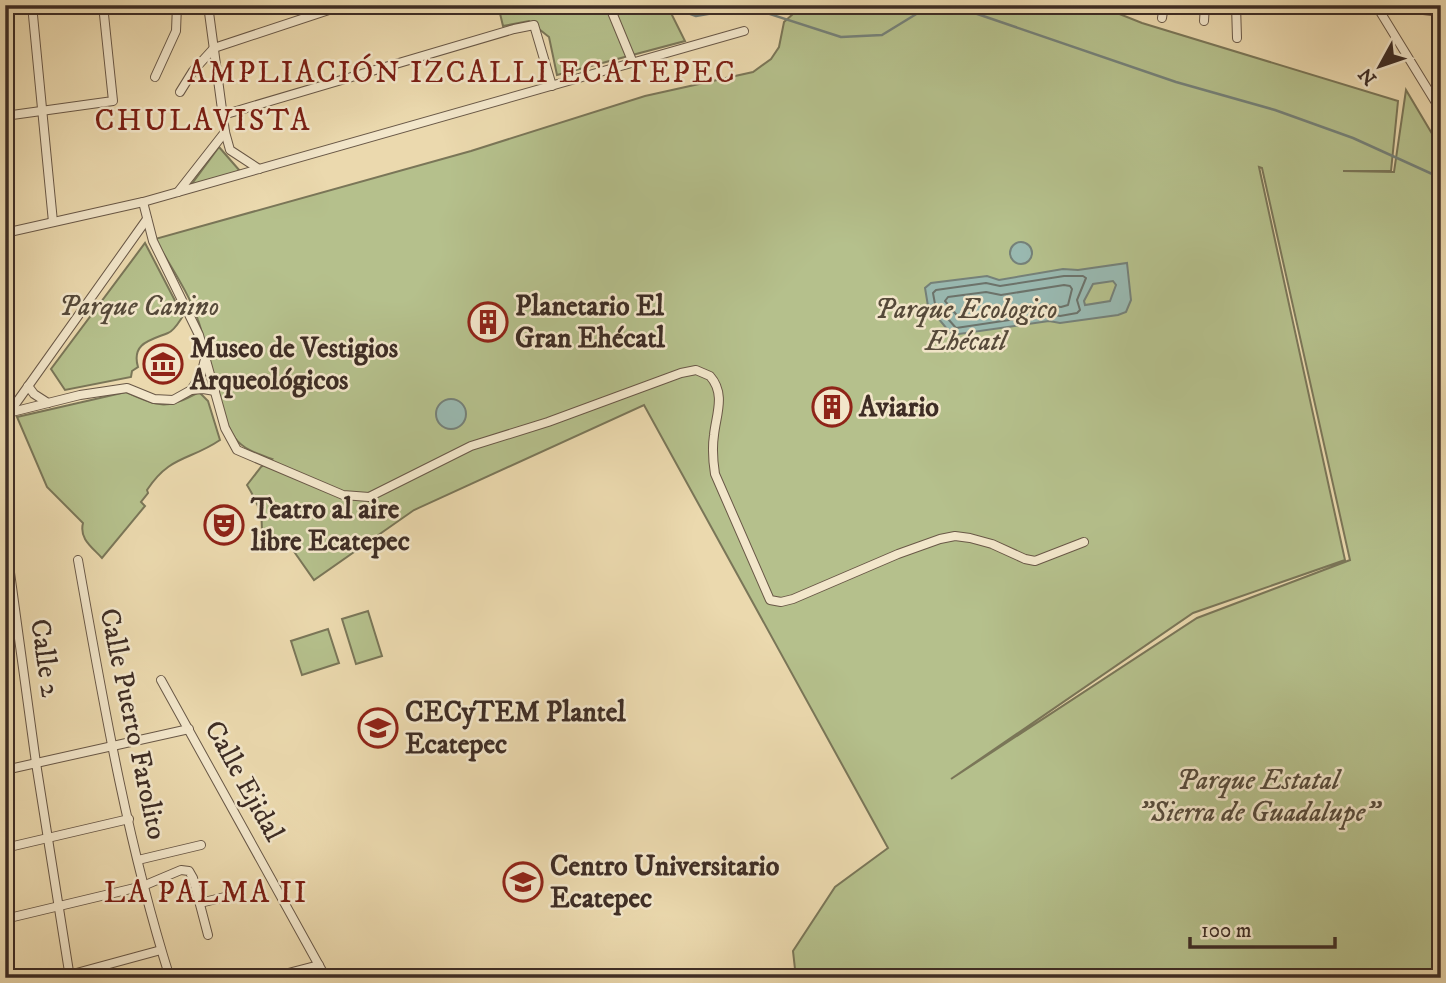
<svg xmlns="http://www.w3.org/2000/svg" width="1446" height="983" font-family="'IM FELL DW Pica',serif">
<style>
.green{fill:#b5c08c;stroke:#7a7658;stroke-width:2;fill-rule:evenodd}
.water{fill:#99b9b1;stroke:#758179;stroke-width:2;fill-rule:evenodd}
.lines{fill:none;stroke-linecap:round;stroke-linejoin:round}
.shore{stroke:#6c736b;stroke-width:2}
.stream{stroke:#758179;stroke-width:2.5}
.street-casing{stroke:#695847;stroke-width:10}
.street{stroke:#f2e6ca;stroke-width:8}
.labels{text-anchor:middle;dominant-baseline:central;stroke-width:5;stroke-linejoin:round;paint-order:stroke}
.park-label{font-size:28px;font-style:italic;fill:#564a3a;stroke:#f2e6ca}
.poi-label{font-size:28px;font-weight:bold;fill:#3e2d25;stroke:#f2e6ca;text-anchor:start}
.street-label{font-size:28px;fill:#3e2d25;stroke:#f2e6ca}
.neighbourhood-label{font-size:30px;letter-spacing:2px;fill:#7a1f14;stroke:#f2e6ca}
</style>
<rect width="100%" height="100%" fill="#ebd9ae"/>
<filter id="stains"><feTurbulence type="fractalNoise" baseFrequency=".00286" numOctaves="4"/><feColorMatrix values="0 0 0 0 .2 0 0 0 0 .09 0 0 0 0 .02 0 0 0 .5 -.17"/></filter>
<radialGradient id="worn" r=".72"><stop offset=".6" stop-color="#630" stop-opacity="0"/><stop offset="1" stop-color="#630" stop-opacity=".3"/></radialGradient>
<g class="green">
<polygon points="498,5 667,5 685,41 557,75 549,37 529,21 503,26"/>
<path d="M 803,5 L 1097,5 L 1142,23 L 1398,101 L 1391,171 L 1343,171 L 1394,172 L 1406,90 L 1434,137 L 1441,141 L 1441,978 L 796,978 L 793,951 L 835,887 L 888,848 L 644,405 L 414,510 L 314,580 L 288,543 L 261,545 C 264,518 261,508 247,485 L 261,467 L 272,459 C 258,454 244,450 235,438 C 218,415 209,350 198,320 C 189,293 169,264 155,239 L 471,151 L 645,96 L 753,72 L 771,59 L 779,47 L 784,22 ZM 1259,167 L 1262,168 L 1350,560 L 1197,618 L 951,779 L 1193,613 L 1345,560 Z"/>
<polygon points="219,147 240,171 191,185"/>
<path d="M 145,243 L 183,316 C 179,322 174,331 168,333 C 151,340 131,343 138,367 L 132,371 L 131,377 L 65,390 L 51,369 Z"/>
<path d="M 126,392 C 160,407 166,410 199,392 L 208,401 L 220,440 C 189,461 170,455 147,490 L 148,493 L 141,502 L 145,506 L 102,558 C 92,547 79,539 83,523 L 47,487 L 17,417 Z"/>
<polygon points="368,611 382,656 356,664 342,619"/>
<polygon points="328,629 339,663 302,675 291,641"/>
</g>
<g class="water">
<circle cx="1021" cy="253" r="11"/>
<path d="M 1127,263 L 1131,300 L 1126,312 L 1118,315 L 1060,323 L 1049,321 L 952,335 L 928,306 L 925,288 L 931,283 L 987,276 L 999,280 L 1063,269 L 1078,270 ZM 1113,281 L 1116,285 L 1110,301 L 1085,305 L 1084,301 L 1093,284 Z"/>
<circle cx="451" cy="414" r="15"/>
</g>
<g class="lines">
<g class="shore">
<polygon points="1064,276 1083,276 1086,278 1077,300 1080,310 1077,313 1060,316 1049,314 956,328 935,304 933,293 936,290 986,283 1000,286"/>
<polygon points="1064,285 1070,286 1072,289 1068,305 1061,307 1048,305 960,319 945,301 948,297 986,292 1001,295"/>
</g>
<g class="stream">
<polyline points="666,5 696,16 748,7 841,37 882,35 931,5"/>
<polyline points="951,5 1176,82 1275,110 1353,138 1441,178"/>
</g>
<g class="street-casing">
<g id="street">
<polyline points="32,5 53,222"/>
<polyline points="208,5 225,132 230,150 259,169"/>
<polyline points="609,5 633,63"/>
<polyline points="1236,5 1237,38"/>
<polyline points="1376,5 1441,111"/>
<polyline points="1379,5 1441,12"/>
<polyline points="1162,18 1164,5"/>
<polyline points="1204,21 1205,5"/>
<polyline points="155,77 176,31 177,5"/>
<polyline points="180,92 193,71 214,48 344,5"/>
<polyline points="223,115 514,29 534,25 552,86"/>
<polyline points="5,116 113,101 103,5"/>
<polyline points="178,192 225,132"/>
<path d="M 143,202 L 153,241 L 199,335 L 225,428 L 237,450 L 343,495 L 369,497 L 471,446 L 548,422 L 681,373 L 696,370 L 710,376 C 726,394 716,415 714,435 C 712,448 713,461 715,474 L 770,600 L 781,602 L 793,599 L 898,554 L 940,539 L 955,536 L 970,538 L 992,544 L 1025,559 L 1035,561 L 1084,542"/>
<polyline points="5,233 143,202 744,31"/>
<polyline points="28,386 34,394 48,403"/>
<polyline points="191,390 203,389 215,391"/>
<polyline points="8,413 80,395 127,388 154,399 173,400 191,390 201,375 205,359"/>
<polyline points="9,413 147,219"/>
<polyline points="8,558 36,763 70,978"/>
<path d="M 78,560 C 103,701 127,842 170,978"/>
<polyline points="161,680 326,978"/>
<polyline points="5,770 189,729"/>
<polyline points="5,848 129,819"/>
<polyline points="138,860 201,845"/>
<polyline points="200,903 233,895"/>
<polyline points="5,919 143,886 181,870 189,871 193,878 208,935"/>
<polyline points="58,978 161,950"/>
<polyline points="269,978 319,965"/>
</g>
</g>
<use href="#street" class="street"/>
</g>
<defs>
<g id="building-ring" transform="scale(2.0125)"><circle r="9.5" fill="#f2e6ca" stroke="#8f2418" stroke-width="1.5"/><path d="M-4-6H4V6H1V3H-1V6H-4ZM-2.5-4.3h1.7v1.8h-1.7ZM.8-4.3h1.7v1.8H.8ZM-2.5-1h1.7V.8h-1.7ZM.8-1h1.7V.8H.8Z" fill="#8f2418"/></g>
<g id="museum-ring" transform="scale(2.0125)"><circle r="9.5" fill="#f2e6ca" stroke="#8f2418" stroke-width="1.5"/><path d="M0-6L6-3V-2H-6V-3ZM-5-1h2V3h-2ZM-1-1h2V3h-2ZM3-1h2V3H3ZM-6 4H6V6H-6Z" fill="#8f2418"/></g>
<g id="theatre-ring" transform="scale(2.0125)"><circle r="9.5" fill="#f2e6ca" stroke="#8f2418" stroke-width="1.5"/><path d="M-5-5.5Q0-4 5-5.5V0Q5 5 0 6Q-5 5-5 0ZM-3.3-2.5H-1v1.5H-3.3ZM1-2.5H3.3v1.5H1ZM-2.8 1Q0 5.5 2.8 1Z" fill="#8f2418"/></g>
<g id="school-ring" transform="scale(2.0125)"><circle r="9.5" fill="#f2e6ca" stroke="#8f2418" stroke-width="1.5"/><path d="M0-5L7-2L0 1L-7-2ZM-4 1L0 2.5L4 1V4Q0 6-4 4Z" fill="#8f2418"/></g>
<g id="university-ring" transform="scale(2.0125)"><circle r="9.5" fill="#f2e6ca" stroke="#8f2418" stroke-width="1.5"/><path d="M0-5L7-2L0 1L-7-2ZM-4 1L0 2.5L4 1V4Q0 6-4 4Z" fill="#8f2418"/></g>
</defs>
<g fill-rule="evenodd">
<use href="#building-ring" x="488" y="322"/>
<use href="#museum-ring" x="163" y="364"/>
<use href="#building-ring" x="832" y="407"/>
<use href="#theatre-ring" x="224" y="525"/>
<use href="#school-ring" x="378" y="728"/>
<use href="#university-ring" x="523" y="882"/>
</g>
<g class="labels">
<g class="park-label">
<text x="139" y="306">Parque Canino</text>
<text x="966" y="309">Parque Ecologico<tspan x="966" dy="32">Ehécatl</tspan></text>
<text x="1258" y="780">Parque Estatal<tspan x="1258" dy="32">"Sierra de Guadalupe"</tspan></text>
</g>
<g class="poi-label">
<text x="515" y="306">Planetario El<tspan x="515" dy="32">Gran Ehécatl</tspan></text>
<text x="190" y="348">Museo de Vestigios<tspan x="190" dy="32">Arqueológicos</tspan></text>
<text x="859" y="407">Aviario</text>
<text x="251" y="509">Teatro al aire<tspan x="251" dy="32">libre Ecatepec</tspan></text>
<text x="405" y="712">CECyTEM Plantel<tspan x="405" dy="32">Ecatepec</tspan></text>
<text x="550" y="866">Centro Universitario<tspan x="550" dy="32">Ecatepec</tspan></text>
</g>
<g class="street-label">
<text transform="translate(45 658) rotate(82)">Calle 2</text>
<text transform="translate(133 724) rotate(78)">Calle Puerto Farolito</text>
<text transform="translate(244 781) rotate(61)">Calle Ejidal</text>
</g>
<g class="neighbourhood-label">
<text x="462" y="73">AMPLIACIÓN IZCALLI ECATEPEC</text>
<text x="203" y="121">CHULAVISTA</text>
<text x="206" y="893">LA PALMA II</text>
</g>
</g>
<rect width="1446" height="983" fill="none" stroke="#ebd9ae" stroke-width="28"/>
<rect x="7" y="7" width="1432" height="969" fill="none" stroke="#3e2d25" stroke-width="3.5"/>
<rect x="14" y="14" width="1418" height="955" fill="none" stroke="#3e2d25" stroke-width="2"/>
<g transform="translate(1380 66) rotate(230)" stroke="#f2e6ca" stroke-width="5" paint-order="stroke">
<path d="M0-5L12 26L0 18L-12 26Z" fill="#3e2d25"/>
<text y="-10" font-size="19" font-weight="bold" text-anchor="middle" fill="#3e2d25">N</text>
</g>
<path d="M1190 937v10h145v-10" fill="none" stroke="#3e2d25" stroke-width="3.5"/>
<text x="1201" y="937" font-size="21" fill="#3e2d25" stroke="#f2e6ca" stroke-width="5" paint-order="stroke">100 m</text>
<rect width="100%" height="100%" filter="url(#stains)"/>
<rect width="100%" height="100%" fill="url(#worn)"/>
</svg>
